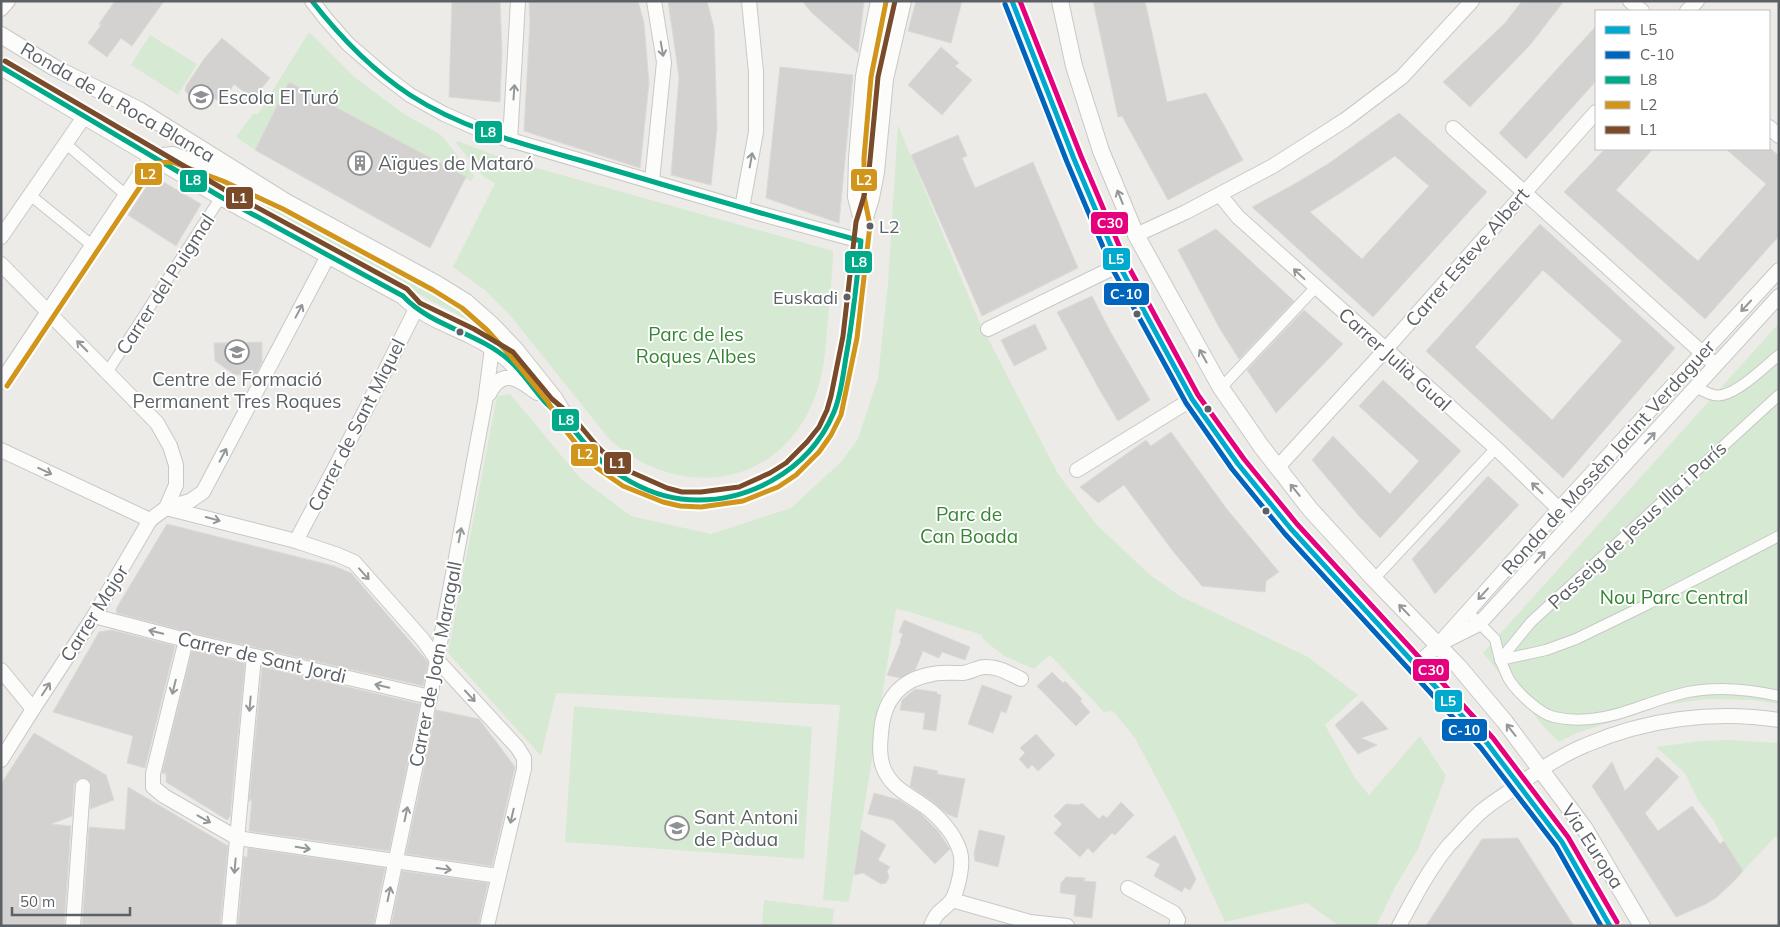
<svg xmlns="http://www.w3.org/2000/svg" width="1780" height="927" font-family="Mulish,sans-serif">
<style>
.green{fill:#d6e9d2}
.building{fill:#d3d2d0;stroke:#dcdad6;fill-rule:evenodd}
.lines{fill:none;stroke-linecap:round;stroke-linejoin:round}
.pedestrian-casing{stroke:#c8c8c8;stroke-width:12}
.minor-casing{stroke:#c8c8c8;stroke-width:16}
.tertiary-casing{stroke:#c8c8c8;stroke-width:18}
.pedestrian{stroke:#fcfcfb;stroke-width:10}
.minor{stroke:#fcfcfb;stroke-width:14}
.tertiary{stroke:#fcfcfb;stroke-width:16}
.bus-1-casing{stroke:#fff;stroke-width:9}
.bus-2-casing{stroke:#fff;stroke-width:9}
.bus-3-casing{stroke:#fff;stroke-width:9}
.bus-4-casing{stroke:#fff;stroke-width:9}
.bus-5-casing{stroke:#fff;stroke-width:9}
.bus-6-casing{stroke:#fff;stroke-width:9}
.bus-1{stroke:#00a9ce;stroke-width:5}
.bus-2{stroke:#0065bd;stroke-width:5}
.bus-3{stroke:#00a988;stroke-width:5}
.bus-4{stroke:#d0951a;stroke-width:5}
.bus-5{stroke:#7a4b2a;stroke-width:5}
.bus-6{stroke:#e5007d;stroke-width:5}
.oneway{stroke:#94979a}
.bus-dot{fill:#5c6166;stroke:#fff;stroke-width:2}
.labels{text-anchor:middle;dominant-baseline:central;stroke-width:4;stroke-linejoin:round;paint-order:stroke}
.bus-label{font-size:18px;fill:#5c6166;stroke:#fff;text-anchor:start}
.poi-label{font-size:19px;fill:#5c6166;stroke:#fff;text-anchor:start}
.street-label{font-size:19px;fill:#5c6166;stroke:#fff}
.park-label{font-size:19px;fill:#348632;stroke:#fff}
.line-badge{stroke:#fff;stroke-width:2}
.badge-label{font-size:14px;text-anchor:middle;font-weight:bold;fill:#fff}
</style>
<rect width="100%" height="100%" fill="#edebe7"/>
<g class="green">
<polygon points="309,32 353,76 404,114 441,135 474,176 471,181 289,82 255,150 236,137 253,114 258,114"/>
<polygon points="150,35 197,64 178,95 131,65"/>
<polygon points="898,125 978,319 1058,474 1096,524 1150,575 1180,596 1308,657 1358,695 1325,725 1355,778 1369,795 1420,736 1446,776 1418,849 1395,887 1376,926 1339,926 1307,903 1225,922 1177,817 1135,738 1113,711 1104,712 1050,655 1034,669 1004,656 983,639 982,635 910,612 896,609 849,902 823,900 840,705 556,693 541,756 448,653 497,396 510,394 580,478 631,516 711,534 791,508 842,461 858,439 878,378 888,283"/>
<path d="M 457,141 L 508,160 L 833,251 C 833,270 830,289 829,308 C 826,337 826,369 815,397 C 780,489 680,501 610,440 L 509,314 L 486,291 L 453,267 L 495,183 L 484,177 L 456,143 Z"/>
<polygon points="184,164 245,183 370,250 486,322 481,327 281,221 233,191"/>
<polygon points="1779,323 1779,704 1754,700 1708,699 1663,705 1577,733 1559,742 1545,728 1483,653"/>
<polygon points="574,706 812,727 804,859 565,842"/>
<polygon points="1727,740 1779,743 1779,840 1775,837 1743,871 1724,841 1714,821 1698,800 1685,773 1656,747 1701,741"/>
<polygon points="764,900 834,909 832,926 762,926"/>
</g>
<g class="building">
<polygon points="115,1 164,1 132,46 121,38 107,57 88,43 101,25 99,24"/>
<polygon points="452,1 500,1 502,51 500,102 449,97"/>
<polygon points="529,1 638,1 644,23 649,83 640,168 524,131 530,21"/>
<polygon points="668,1 707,1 714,28 717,129 711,185 671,175 679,77"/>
<polygon points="802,1 864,1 858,53 812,13"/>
<polygon points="916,1 962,1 951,43 908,31"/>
<polygon points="1093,1 1145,1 1167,102 1206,93 1243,160 1168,200 1122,116 1118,117"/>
<polygon points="1522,1 1564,1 1530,45 1470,107 1443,82 1505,23"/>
<polygon points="1596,26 1596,81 1526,159 1499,133"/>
<polygon points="222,38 270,78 253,99 234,84 221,103 201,89 194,94 189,95 185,91 186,86 204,59"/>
<polygon points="941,47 959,63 955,66 972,80 942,115 908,85"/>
<polygon points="780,67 853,75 839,223 766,198"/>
<polygon points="289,82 466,177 430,248 255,150"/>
<path d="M 1399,113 L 1487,192 L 1373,317 L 1252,207 L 1291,186 L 1328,164 ZM 1395,156 L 1429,186 L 1362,259 L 1310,212 L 1348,188 Z"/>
<polygon points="958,135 967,156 962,158 975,188 1033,162 1078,268 982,316 911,155"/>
<polygon points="1605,149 1653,149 1616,190 1698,261 1766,184 1726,149 1771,149 1779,156 1779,236 1705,319 1564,192"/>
<polygon points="153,176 201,204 176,246 128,215"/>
<path d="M 1540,224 L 1675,348 L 1563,478 L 1426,351 ZM 1543,270 L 1622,341 L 1552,420 L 1475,347 Z"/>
<polygon points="1216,229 1294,301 1239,359 1220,329 1178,250"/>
<polygon points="1092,296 1110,331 1150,400 1118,421 1098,387 1057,312"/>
<polygon points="1304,310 1343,344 1276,413 1247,370"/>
<polygon points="1035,324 1047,349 1014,366 1001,340"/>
<polygon points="262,342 262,362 256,374 235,375 215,361 214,343"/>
<polygon points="1383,380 1461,451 1380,538 1359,516 1312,460 1333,436 1390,494 1419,461 1359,406"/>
<polygon points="1171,432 1226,508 1279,572 1266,581 1265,592 1202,586 1172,550 1124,485 1098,503 1080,487 1146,440 1151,446"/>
<polygon points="1488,476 1519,505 1435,594 1412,559"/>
<polygon points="167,524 334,566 351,573 428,662 423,686 188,632 117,613 116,609"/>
<polygon points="904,620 970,647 965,660 942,652 939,658 923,651 915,670 900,678 887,675 901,642 900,641 903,634 899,632"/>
<polygon points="112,630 175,646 145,768 127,763 133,736 53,712 99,632"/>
<polygon points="192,650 245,663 230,817 227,820 166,782 166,774 162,773"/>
<polygon points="262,667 420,704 389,851 249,831 252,799 249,802"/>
<polygon points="1052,672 1063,683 1065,681 1082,699 1080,701 1090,712 1076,726 1037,686"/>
<polygon points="982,685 1012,696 1006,713 1001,711 993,733 968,724"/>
<polygon points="915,689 937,692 937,694 941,695 936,731 923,729 925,713 900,710 902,700"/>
<polygon points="1362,701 1388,729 1361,738 1377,745 1358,754 1335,725"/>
<polygon points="436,710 479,719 515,767 492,866 406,854"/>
<polygon points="34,733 106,775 114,800 90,809 91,783 87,779 80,778 76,781 74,785 72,816 51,824 71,826 64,926 1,926 1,784"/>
<polygon points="1036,734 1055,755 1038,771 1032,765 1028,769 1019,759 1025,753 1020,748"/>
<polygon points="1657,757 1679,777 1645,813 1658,831 1692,806 1720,844 1724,841 1743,871 1733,882 1717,897 1706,904 1676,917 1592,786 1612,762 1625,791"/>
<polygon points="914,766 938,771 937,774 965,779 957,818 947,814 931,800 910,786"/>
<polygon points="128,787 228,846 220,926 82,926 89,827 125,830"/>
<polygon points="874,793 899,800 920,813 938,831 950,849 935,864 893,820 868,814"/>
<polygon points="1121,802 1134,815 1115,835 1112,833 1093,853 1088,848 1080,857 1054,833 1062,824 1054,816 1066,804 1079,805 1082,803 1099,819 1103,815 1107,818"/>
<polygon points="861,830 886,845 878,860 890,867 887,871 889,877 886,883 881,884 863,873 854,875"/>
<polygon points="979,830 1005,836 998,867 975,861 974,854"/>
<polygon points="1175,835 1196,879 1190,890 1184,887 1182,892 1154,876 1160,864 1146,857"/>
<polygon points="1518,838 1574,926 1426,926 1482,839"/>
<polygon points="248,848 385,868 373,926 238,926 244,856 247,858"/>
<polygon points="402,871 488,883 478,926 391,926"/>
<polygon points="1066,877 1085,878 1084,881 1096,882 1092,918 1074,916 1076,895 1060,893 1061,883"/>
</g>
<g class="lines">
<g class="pedestrian-casing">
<g id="pedestrian">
<polyline points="66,144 126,195"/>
<polyline points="30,195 93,246"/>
<polyline points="108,371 221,197"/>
<polyline points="1221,388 1315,288"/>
<path d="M 1696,388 C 1702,390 1708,394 1714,395 C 1732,400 1765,366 1779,355"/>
<path d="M 1779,395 L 1531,622 L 1500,660 C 1504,667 1506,675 1510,681 C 1518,693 1540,714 1554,717 C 1580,723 1608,718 1633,709 C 1651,703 1669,696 1688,692 C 1719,686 1748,689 1779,696"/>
<polyline points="1374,579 1496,448"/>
<polyline points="1467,611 1495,639 1500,660 1546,650 1576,639 1646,605 1779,536"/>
</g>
</g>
<g class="minor-casing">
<g id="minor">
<polyline points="312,1 326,19 348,44 385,76 410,95 444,114 490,134 765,215 861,241"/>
<polyline points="1630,1 1642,11"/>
<polyline points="1,9 8,1"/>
<polyline points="1687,11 1697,1"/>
<polyline points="1769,127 1779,136"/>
<polyline points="1453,128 1709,359"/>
<polyline points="510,141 518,1"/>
<polyline points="652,181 664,62 654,1"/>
<polyline points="1220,195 1238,217 1496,448 1564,514"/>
<polyline points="742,208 756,132 756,72 749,1"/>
<polyline points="1136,235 1186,212 1273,166 1345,120 1402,77 1472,1"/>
<polyline points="1,237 84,117"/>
<polyline points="1,264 157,423 170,446 176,465 176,485 166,508 150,520 94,616 33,709 1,760"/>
<polyline points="988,329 1119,265"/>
<polyline points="1,382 152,156 173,154 226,174 241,181"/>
<path d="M 489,394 C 502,367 519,379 537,393"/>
<polyline points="1,450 150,520"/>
<polyline points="1277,468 1385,350 1596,112"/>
<polyline points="1077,470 1192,399"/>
<polyline points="169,507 190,501 203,492 328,256"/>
<polyline points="166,508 296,541 338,555 354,562 423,640 437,660 517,747 524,758 524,769 487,926"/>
<polyline points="296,541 366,409 416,309"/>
<polyline points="94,616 186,640 430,697"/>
<polyline points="186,640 153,774 153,787 164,796 237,838 498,876"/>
<polyline points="1445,641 1479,624 1779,296"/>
<polyline points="1417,665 1438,645 1559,509 1779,270"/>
<polyline points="1,670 33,709"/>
<polyline points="1128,888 1174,913 1178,920 1176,926"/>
<polyline points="952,900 1030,922 1067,926"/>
<polyline points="73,926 83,786"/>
<polyline points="229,926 254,656"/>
<polyline points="382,926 430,697 485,402 493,340"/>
<path d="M 931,926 C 932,923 934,919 936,916 C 940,910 948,906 952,900 C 958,889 964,864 960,852 C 956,837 943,822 932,812 C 914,796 892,791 883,767 C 879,755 880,745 881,733 C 883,701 900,679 933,674 C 943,672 953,673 963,673 C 971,672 978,667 985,667 C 998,666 1010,674 1021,679"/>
<path d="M 1399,926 C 1414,898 1429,869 1449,845 C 1460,834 1471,820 1483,810 C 1494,801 1506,794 1517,786 C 1539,770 1561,755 1586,745 C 1646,719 1714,710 1779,720"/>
</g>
</g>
<g class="tertiary-casing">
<g id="tertiary">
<polyline points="1012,1 1074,159 1119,265 1192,399 1238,464 1291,529 1487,743 1562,842 1610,926"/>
<polyline points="1060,1 1074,66 1101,151 1136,235 1221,388 1261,446 1310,509 1374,579 1459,667 1505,722 1585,829 1642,926"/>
<polyline points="1,35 55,68 139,110 286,202 437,284 466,302 492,325 515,349 554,398 574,430 591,451 602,462 627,479 644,487 681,499 701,500 741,494 774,480 791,469 813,447 825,431 834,413 838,398 850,337 863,224 871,198 876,172 885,79 903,1"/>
<path d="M 1,67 L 221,197 L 403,296 C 423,316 445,323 470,335 C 491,345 510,359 525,377"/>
<polyline points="863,224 856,197 857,158 864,76 879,1"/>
</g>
</g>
<use href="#pedestrian" class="pedestrian"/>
<use href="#minor" class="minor"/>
<use href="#tertiary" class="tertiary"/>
<g class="bus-1-casing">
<polyline id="bus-1" points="1012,1 1074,159 1119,265 1192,399 1238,464 1291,529 1487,743 1562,842 1610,926"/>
</g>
<g class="bus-2-casing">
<polyline id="bus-2" points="1005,4 1067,162 1112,268 1186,403 1232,469 1285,534 1481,748 1556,846 1601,926"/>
</g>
<g class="bus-3-casing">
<path id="bus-3" d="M 1,67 L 221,197 L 403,296 C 432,327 477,332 509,360 C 523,372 533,389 546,403 C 553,410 562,415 568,423 C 583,441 596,459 615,472 C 634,485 657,496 681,499 C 744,506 809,472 834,412 C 841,395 843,375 846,357 C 853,319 857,280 861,241 C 774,217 687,192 600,166 C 535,147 467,132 410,95 C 372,70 340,37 312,1"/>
</g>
<g class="bus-4-casing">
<polyline id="bus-4" points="7,386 156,163 172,162 223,181 283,209 433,290 462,308 487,330 509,354 548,402 561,425 586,456 597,468 623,486 663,502 680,506 701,507 743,501 778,487 796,475 819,452 831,435 841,415 857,338 870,225 864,196 864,158 871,77 886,2"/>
</g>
<g class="bus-5-casing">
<polyline id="bus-5" points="5,61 225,190 407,289 420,303 474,329 513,352 552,399 572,416 597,446 607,456 631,472 667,488 682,492 701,492 739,487 770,473 786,463 807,442 819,427 827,410 831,396 843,336 856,222 864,196 869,171 878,77 895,1"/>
</g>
<g class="bus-6-casing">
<polyline id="bus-6" points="1020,1 1081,156 1126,262 1198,395 1244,459 1297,524 1493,738 1568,837 1617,922"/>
</g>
<use href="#bus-1" class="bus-1"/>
<use href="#bus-2" class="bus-2"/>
<use href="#bus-3" class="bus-3"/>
<use href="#bus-4" class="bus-4"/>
<use href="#bus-5" class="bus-5"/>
<use href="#bus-6" class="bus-6"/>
</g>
<defs><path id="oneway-shaft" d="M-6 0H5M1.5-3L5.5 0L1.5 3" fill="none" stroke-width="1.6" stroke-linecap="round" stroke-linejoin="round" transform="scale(1.25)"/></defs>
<g class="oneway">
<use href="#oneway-shaft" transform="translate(662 49) rotate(80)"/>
<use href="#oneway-shaft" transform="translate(514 92) rotate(-86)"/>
<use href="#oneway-shaft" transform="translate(751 160) rotate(-80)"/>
<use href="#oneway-shaft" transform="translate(1120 197) rotate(-112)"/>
<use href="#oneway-shaft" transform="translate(1299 274) rotate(-137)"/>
<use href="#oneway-shaft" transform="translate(1746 306) rotate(133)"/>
<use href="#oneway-shaft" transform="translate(299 311) rotate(-62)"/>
<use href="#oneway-shaft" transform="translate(82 346) rotate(-135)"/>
<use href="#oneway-shaft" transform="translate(1203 356) rotate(-119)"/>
<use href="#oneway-shaft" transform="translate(1650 438) rotate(-47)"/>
<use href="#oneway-shaft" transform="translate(223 455) rotate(-62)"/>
<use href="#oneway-shaft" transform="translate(45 471) rotate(25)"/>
<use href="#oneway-shaft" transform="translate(1537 488) rotate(-136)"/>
<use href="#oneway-shaft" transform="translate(1295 490) rotate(-129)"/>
<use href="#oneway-shaft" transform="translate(213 519) rotate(15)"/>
<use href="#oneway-shaft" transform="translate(460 535) rotate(-79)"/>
<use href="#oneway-shaft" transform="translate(1540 557) rotate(-48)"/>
<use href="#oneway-shaft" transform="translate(364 574) rotate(48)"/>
<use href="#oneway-shaft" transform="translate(1483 594) rotate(132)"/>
<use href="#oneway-shaft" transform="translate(1404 610) rotate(-134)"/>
<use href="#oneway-shaft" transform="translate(156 632) rotate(-166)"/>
<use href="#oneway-shaft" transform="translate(382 686) rotate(-167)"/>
<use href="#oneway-shaft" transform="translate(174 687) rotate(104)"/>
<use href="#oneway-shaft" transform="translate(46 689) rotate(-57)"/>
<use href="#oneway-shaft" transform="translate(470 696) rotate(47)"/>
<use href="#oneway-shaft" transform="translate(250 704) rotate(95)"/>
<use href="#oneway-shaft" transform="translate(1511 730) rotate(-128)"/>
<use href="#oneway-shaft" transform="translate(406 814) rotate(-78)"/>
<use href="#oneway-shaft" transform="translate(512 816) rotate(103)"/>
<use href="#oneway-shaft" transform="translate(204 819) rotate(29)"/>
<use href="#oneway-shaft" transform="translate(303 848) rotate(9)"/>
<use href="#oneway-shaft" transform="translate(235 866) rotate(95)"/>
<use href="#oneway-shaft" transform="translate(444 869) rotate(8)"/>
<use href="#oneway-shaft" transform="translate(389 894) rotate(-78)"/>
</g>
<defs>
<g id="school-ring" transform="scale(1.25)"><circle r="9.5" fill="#fff" stroke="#8f9193" stroke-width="1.5"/><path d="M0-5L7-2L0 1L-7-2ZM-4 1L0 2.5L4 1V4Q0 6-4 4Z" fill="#8f9193"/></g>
<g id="building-ring" transform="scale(1.25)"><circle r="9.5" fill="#fff" stroke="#8f9193" stroke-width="1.5"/><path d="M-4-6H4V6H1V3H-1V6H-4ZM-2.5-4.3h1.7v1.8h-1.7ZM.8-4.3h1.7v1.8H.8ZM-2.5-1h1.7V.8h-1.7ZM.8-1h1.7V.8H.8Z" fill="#8f9193"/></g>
<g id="university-ring" transform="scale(1.25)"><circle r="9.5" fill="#fff" stroke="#8f9193" stroke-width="1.5"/><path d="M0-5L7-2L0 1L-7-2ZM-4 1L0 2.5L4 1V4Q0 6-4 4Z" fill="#8f9193"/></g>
</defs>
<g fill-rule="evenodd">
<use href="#school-ring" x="201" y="97"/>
<use href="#building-ring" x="360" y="163"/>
<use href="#university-ring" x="237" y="352"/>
<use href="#school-ring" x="677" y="828"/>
</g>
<g class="bus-dot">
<circle cx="870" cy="226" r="4.5"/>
<circle cx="847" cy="297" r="4.5"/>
<circle cx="1137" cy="314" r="4.5"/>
<circle cx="460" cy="332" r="4.5"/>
<circle cx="1208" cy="409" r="4.5"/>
<circle cx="1266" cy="511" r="4.5"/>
</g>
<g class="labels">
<g class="bus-label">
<text x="879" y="226">L2</text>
<text x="838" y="297" text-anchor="end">Euskadi</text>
</g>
<g class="poi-label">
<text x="218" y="97">Escola El Turó</text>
<text x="378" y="163">Aïgues de Mataró</text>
<text x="237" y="379" text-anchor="middle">Centre de Formació<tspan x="237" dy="22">Permanent Tres Roques</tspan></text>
<text x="694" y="817">Sant Antoni<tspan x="694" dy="22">de Pàdua</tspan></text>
</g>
<g class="street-label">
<text transform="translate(118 102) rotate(30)">Ronda de la Roca Blanca</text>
<text transform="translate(1467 257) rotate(-49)">Carrer Esteve Albert</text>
<text transform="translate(165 284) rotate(-57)">Carrer del Puigmal</text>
<text transform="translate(1395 359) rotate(42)">Carrer Julià Gual</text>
<text transform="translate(356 425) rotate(-63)">Carrer de Sant Miquel</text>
<text transform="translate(1608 457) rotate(-48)">Ronda de Mossèn Jacint Verdaguer</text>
<text transform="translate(1637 525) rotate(-43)">Passeig de Jesus Illa i París</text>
<text transform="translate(94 613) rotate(-58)">Carrer Major</text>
<text transform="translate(262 657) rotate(13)">Carrer de Sant Jordi</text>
<text transform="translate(435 664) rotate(-79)">Carrer de Joan Maragall</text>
<text transform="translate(1593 846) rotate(57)">Via Europa</text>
</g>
<g class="park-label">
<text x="696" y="334">Parc de les<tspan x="696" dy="22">Roques Albes</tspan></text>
<text x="969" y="514">Parc de<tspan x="969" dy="22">Can Boada</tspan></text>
<text x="1674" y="597">Nou Parc Central</text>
</g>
</g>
<g class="line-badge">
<rect x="474" y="120" width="29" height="24" rx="5" fill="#00a988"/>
<rect x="134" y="162" width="29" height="24" rx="5" fill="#d0951a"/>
<rect x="850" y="168" width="28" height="24" rx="5" fill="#d0951a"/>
<rect x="179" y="169" width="29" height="24" rx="5" fill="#00a988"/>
<rect x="225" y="186" width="29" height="24" rx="5" fill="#7a4b2a"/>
<rect x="1090" y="211" width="39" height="24" rx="5" fill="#e5007d"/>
<rect x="1102" y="247" width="29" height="24" rx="5" fill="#00a9ce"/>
<rect x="844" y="250" width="29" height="24" rx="5" fill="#00a988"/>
<rect x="1103" y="282" width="47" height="24" rx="5" fill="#0065bd"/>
<rect x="551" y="408" width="29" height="24" rx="5" fill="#00a988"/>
<rect x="570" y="443" width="29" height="24" rx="5" fill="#d0951a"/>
<rect x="603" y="451" width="29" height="24" rx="5" fill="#7a4b2a"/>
<rect x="1412" y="658" width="38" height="24" rx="5" fill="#e5007d"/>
<rect x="1434" y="689" width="29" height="24" rx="5" fill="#00a9ce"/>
<rect x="1441" y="718" width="47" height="24" rx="5" fill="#0065bd"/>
</g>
<g class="badge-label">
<text x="488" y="137">L8</text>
<text x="148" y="179">L2</text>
<text x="864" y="185">L2</text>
<text x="193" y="185">L8</text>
<text x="239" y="203">L1</text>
<text x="1110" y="228">C30</text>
<text x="1116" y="264">L5</text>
<text x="859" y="267">L8</text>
<text x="1126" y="299">C-10</text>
<text x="566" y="425">L8</text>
<text x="585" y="459">L2</text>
<text x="617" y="468">L1</text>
<text x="1431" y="675">C30</text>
<text x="1448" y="706">L5</text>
<text x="1464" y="735">C-10</text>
</g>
<rect width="1780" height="927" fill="none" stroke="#5c6166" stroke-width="5"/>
<rect x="1595" y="10" width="175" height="140" fill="#ffffff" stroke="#bec0c2"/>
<rect x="1605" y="26" width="25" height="8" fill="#00a9ce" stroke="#bec0c2"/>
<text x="1640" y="35" font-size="15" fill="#5c6166">L5</text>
<rect x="1605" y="51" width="25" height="8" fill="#0065bd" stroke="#bec0c2"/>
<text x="1640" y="60" font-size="15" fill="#5c6166">C-10</text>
<rect x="1605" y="76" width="25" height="8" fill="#00a988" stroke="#bec0c2"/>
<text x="1640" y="85" font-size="15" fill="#5c6166">L8</text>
<rect x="1605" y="101" width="25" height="8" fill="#d0951a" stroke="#bec0c2"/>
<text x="1640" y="110" font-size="15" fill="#5c6166">L2</text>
<rect x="1605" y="126" width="25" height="8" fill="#7a4b2a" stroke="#bec0c2"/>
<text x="1640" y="135" font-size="15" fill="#5c6166">L1</text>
<path d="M12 907v8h118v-8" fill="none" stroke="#5c6166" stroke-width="2.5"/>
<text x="20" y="907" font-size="15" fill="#5c6166" stroke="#ffffff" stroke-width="4" paint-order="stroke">50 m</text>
</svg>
